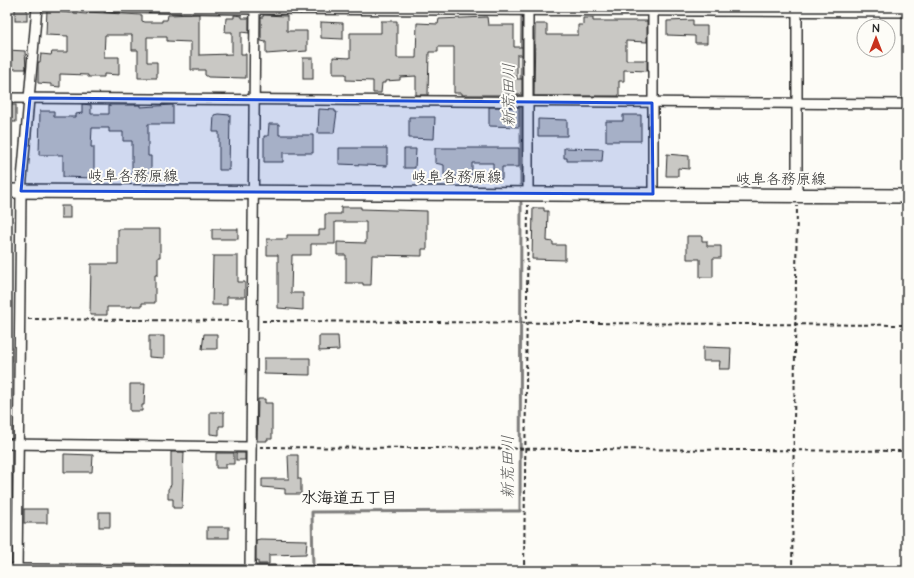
<svg xmlns="http://www.w3.org/2000/svg" width="914" height="578" font-family="'Architects Daughter','Klee One',sans-serif">
<style>
.lines{fill:none;stroke-linecap:round;stroke-linejoin:round}
.stream{stroke:#7e7d7b;stroke-width:3}
.building{fill:#c9c8c4;stroke:#2b2b2b}
.minor-casing{stroke:#2b2b2b;stroke-width:12}
.secondary-casing{stroke:#2b2b2b;stroke-width:16}
.path{stroke:#2b2b2b;stroke-width:2;stroke-dasharray:4 3;stroke-linecap:butt}
.minor{stroke:#fdfcf7;stroke-width:9}
.secondary{stroke:#fdfcf7;stroke-width:13}
.marked{fill:#1d4ed8;fill-opacity:0.2;stroke:#1d4ed8;stroke-width:3;stroke-linejoin:round}
.labels{text-anchor:middle;dominant-baseline:central;stroke-width:4;stroke-linejoin:round;paint-order:stroke}
.street-label{font-size:15px;fill:#2b2b2b;stroke:#fdfcf7}
.water-label{font-size:16px;font-style:italic;fill:#5b5b5a;stroke:#fdfcf7}
.neighbourhood-label{font-size:16px;font-weight:bold;fill:#2b2b2b;stroke:#fdfcf7}
</style>
<rect width="100%" height="100%" fill="#fdfcf7"/>
<filter id="ink" filterUnits="userSpaceOnUse"><feTurbulence type="fractalNoise" baseFrequency=".025" numOctaves="2"/><feDisplacementMap in="SourceGraphic" scale="8" xChannelSelector="R" yChannelSelector="G"/><feConvolveMatrix kernelMatrix="1 2 1 2 8 2 1 2 1" color-interpolation-filters="sRGB"/></filter>
<g filter="url(#ink)">
<g class="lines">
<g class="stream">
<polyline points="521,83 522,11"/>
<polyline points="521,184 521,103"/>
<polyline points="313,569 312,512 520,511 521,203"/>
</g>
</g>
<g class="building">
<rect x="15" y="7" width="12" height="14"/>
<polygon points="47,8 61,9 61,12 87,14 87,12 142,15 142,21 145,22 162,22 162,20 167,20 168,15 199,14 199,55 232,54 232,32 225,32 226,18 234,18 234,15 242,16 242,18 249,18 249,33 241,32 241,54 246,54 246,78 208,77 205,75 205,70 191,70 191,42 167,41 167,37 147,37 147,62 157,62 157,78 138,78 138,50 132,50 132,35 105,35 104,57 119,57 119,75 104,74 104,77 88,77 88,75 60,74 60,87 51,86 51,84 38,83 38,62 40,62 41,54 51,55 52,52 68,52 68,36 46,35"/>
<polygon points="263,15 287,16 287,31 307,31 307,51 266,54 266,42 261,41 261,17 263,17"/>
<polygon points="487,17 488,25 514,25 514,47 522,47 522,55 517,55 517,79 522,79 522,95 462,95 462,93 454,93 454,47 438,47 438,52 429,52 428,95 416,95 416,76 400,77 400,80 385,81 385,83 382,83 381,93 373,93 373,81 346,80 346,74 333,74 333,57 350,58 350,33 381,33 381,21 397,21 397,58 416,58 417,23 438,24 439,19"/>
<polygon points="583,18 593,18 593,21 647,21 647,42 626,41 626,60 647,60 647,71 624,70 624,81 619,81 619,96 534,96 535,24 547,24 547,35 578,35 578,25 583,25"/>
<polygon points="693,20 693,26 707,26 707,43 695,43 695,36 667,35 667,21"/>
<polygon points="321,22 343,23 343,39 321,38"/>
<polygon points="7,50 25,51 26,69 7,69"/>
<rect x="303" y="58" width="10" height="21"/>
<polygon points="82,104 91,105 91,114 109,114 109,105 140,105 140,107 173,105 173,124 148,124 148,156 151,156 151,178 132,178 132,141 123,141 123,132 109,132 109,128 92,128 91,147 94,147 94,178 63,177 63,155 39,155 40,111 54,111 54,117 76,117 76,114 82,113"/>
<rect x="7" y="105" width="9" height="17"/>
<polygon points="489,107 519,107 519,127 489,126"/>
<polygon points="319,109 335,110 335,112 337,112 334,133 318,133"/>
<polygon points="218,114 230,115 229,170 219,170 219,132 213,132 214,115"/>
<polygon points="623,115 641,115 641,141 606,141 606,121 623,121"/>
<polygon points="409,117 435,117 434,139 409,138"/>
<polygon points="538,119 567,120 567,136 538,136"/>
<polygon points="269,124 279,124 279,135 313,135 313,153 283,153 283,162 264,162 264,136 268,136"/>
<polygon points="339,148 387,148 387,166 339,164"/>
<polygon points="435,148 519,148 519,167 502,167 502,179 493,179 493,163 472,163 472,177 444,176 444,165 435,163"/>
<polygon points="564,148 603,149 602,161 567,161 567,158 564,158"/>
<polygon points="404,149 416,149 415,168 404,168"/>
<polygon points="667,154 689,156 689,169 678,168 678,176 666,176"/>
<rect x="61" y="206" width="9" height="12"/>
<polygon points="341,207 361,207 361,209 427,211 427,249 422,249 422,256 372,255 371,285 363,285 363,283 346,283 346,255 337,255 337,242 366,243 366,222 335,222 335,244 311,244 311,255 292,255 291,293 303,293 303,310 278,308 278,255 267,255 267,239 287,239 287,235 319,235 319,230 325,230 325,214 341,214"/>
<polygon points="533,208 544,208 544,211 548,211 547,241 553,242 553,245 565,245 565,260 532,259"/>
<polygon points="118,229 160,229 160,257 158,257 158,275 155,275 155,303 142,303 142,306 131,306 131,307 107,307 107,315 90,315 91,264 118,264"/>
<rect x="212" y="229" width="26" height="10"/>
<polygon points="687,236 702,236 702,241 707,241 707,246 721,246 721,258 713,258 713,277 700,277 700,259 687,259"/>
<polygon points="213,256 238,256 238,282 245,282 245,297 227,297 227,305 212,305"/>
<polygon points="204,334 217,334 217,349 202,349"/>
<polygon points="149,336 164,336 164,358 149,357"/>
<polygon points="319,336 338,336 339,350 319,351"/>
<polygon points="703,347 731,348 730,369 719,369 720,361 703,361"/>
<polygon points="264,358 310,358 310,375 264,374"/>
<polygon points="130,384 145,384 144,405 142,405 142,411 130,411"/>
<polygon points="258,399 265,399 265,403 272,403 272,439 267,439 267,441 257,441"/>
<polygon points="210,412 224,412 224,426 219,426 219,435 210,434"/>
<polygon points="171,452 184,452 182,508 173,508 173,499 168,499 168,489 171,485"/>
<polygon points="216,453 234,453 234,464 226,464 226,468 216,468"/>
<rect x="236" y="453" width="9" height="7"/>
<polygon points="64,454 93,455 92,472 64,472"/>
<polygon points="288,455 298,455 298,479 301,479 301,494 285,494 285,489 262,487 262,479 289,479"/>
<rect x="7" y="509" width="5" height="14"/>
<rect x="24" y="509" width="23" height="14"/>
<rect x="99" y="512" width="11" height="15"/>
<rect x="207" y="527" width="22" height="11"/>
<polygon points="260,539 307,540 306,554 269,555 269,564 258,564 258,561 256,561 256,540"/>
</g>
<g class="lines">
<g class="minor-casing">
<g id="minor">
<polyline points="107,7 255,9 907,12"/>
<polyline points="653,7 653,194"/>
<polyline points="797,7 797,195"/>
<polyline points="7,98 907,104"/>
<polyline points="528,194 528,7"/>
<polyline points="7,444 251,447"/>
<polyline points="7,569 357,571"/>
<polyline points="17,571 21,191 37,7"/>
<polyline points="250,571 255,7"/>
</g>
</g>
<g class="secondary-casing">
<polyline id="secondary" points="7,191 907,196"/>
</g>
<g class="path">
<polyline points="28,319 244,321"/>
<polyline points="262,321 907,325"/>
<polyline points="260,447 907,451"/>
<polyline points="524,571 528,205"/>
<polyline points="792,571 797,206"/>
</g>
<use href="#minor" class="minor"/>
<use href="#secondary" class="secondary"/>
</g>
</g>
<path class="marked" d="M 30,98 L 652,103 L 653,194 L 21,191 Z"/>
<g class="labels">
<g class="street-label">
<text x="133" y="176">岐阜各務原線</text>
<text x="457" y="177">岐阜各務原線</text>
<text x="781" y="179">岐阜各務原線</text>
</g>
<g class="water-label">
<text transform="translate(509 95) rotate(-90)">新荒田川</text>
<text transform="translate(508 467) rotate(-90)">新荒田川</text>
</g>
<g class="neighbourhood-label">
<text x="349" y="498">水海道五丁目</text>
</g>
</g>
<rect width="914" height="578" fill="none" stroke="#fdfcf7" stroke-width="24"/>
<rect x="12" y="12" width="890" height="554" fill="none" stroke="#2b2b2b" stroke-width="1.5" filter="url(#ink)"/>
<g transform="translate(876 38)"><circle r="19" fill="#fdfcf7" stroke="#a9a8a5"/>
<path d="M0-3L7 15L0 10L-7 15Z" fill="#c8321e"/>
<text y="-6" font-size="11" font-weight="bold" text-anchor="middle" fill="#2b2b2b">N</text>
</g>
</svg>
